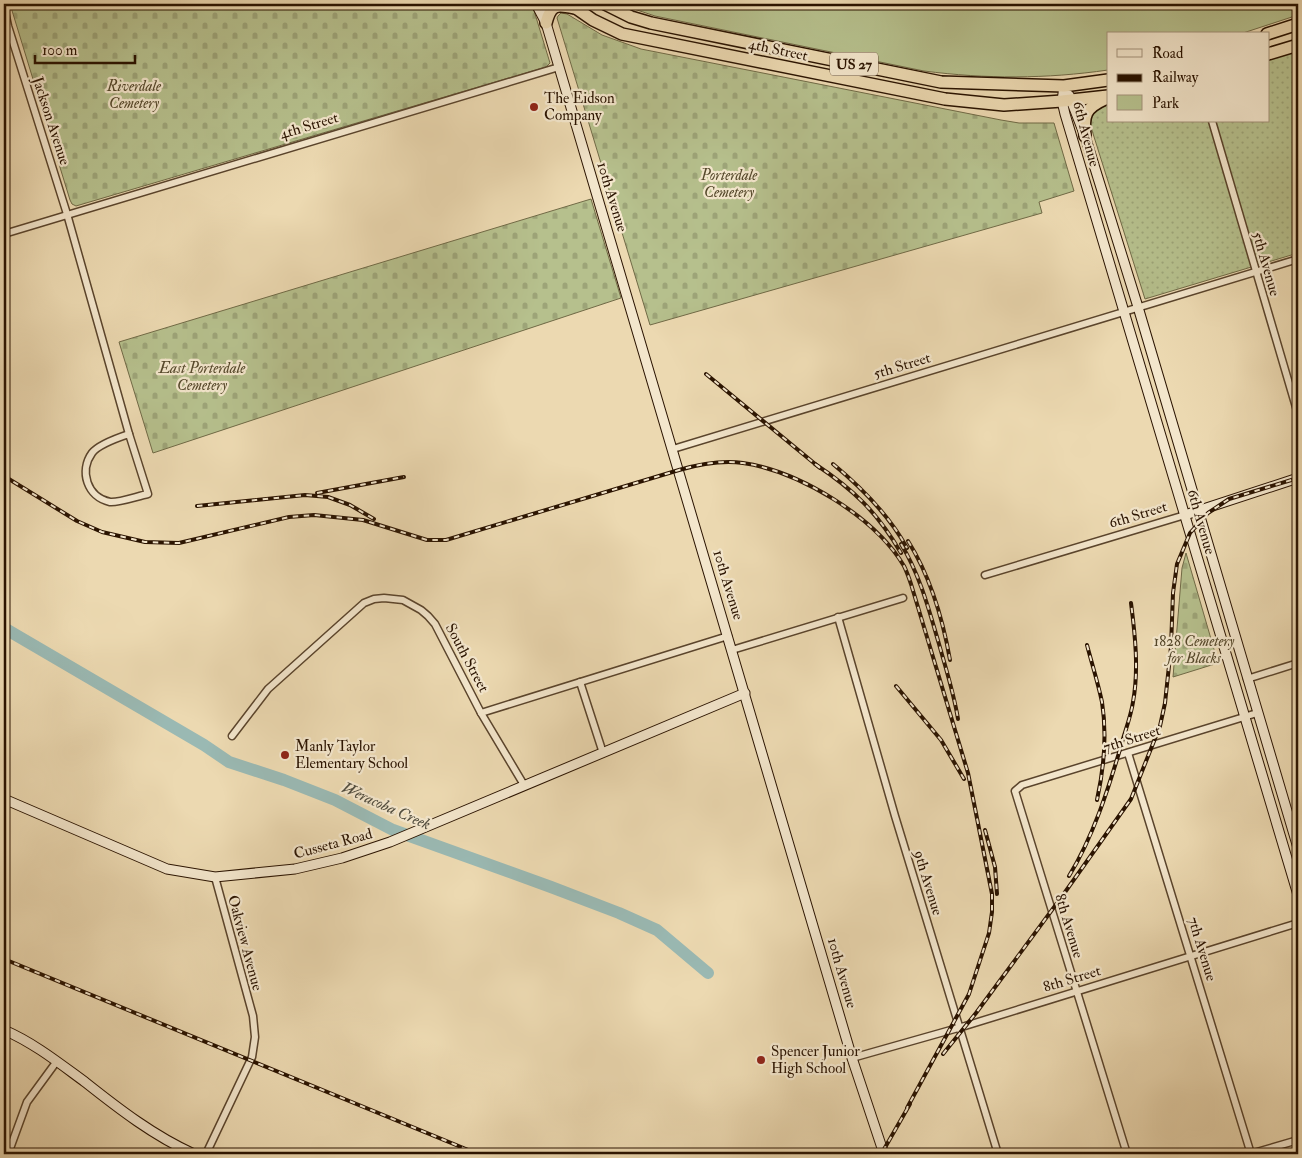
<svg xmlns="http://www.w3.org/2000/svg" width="1302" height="1158" font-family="'IM FELL Double Pica',serif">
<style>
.grass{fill:url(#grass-dots);stroke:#706a46}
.cemetery{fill:url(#cemetery-stones);stroke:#706a46}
.green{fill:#b6c08d;stroke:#706a46}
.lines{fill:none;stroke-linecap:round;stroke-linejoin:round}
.river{stroke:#9ab9b3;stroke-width:12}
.street-casing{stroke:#5a442c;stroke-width:9}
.secondary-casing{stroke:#2a1300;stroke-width:11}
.highway-casing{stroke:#2a1300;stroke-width:14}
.street{stroke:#f3e6cc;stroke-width:6}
.secondary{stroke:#f3e6cc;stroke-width:9}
.highway{stroke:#ecd9b1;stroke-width:11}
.rail-casing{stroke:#2a1300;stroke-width:4}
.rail{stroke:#f3e6cc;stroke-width:2;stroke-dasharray:5.5;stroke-linecap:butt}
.poi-dot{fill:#8f2418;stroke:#f3e6cc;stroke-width:2}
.labels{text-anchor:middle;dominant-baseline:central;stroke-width:4.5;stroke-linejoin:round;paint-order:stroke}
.shield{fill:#f3e6cc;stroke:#66523d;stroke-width:1}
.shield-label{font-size:14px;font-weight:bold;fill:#2a1300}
.street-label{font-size:15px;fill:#2a1300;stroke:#f3e6cc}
.park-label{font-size:15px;font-style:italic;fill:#54472a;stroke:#f3e6cc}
.poi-label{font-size:15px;fill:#2a1300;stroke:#f3e6cc;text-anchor:start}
.water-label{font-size:16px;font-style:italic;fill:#514d3f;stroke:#f3e6cc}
</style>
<defs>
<pattern id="grass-dots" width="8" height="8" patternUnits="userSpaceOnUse" patternTransform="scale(1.25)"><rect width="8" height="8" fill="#b6c08d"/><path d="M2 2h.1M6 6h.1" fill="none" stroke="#9da478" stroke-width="1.8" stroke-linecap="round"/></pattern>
<pattern id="cemetery-stones" width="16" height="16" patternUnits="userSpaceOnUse" patternTransform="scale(1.25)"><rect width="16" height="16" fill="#b6c08d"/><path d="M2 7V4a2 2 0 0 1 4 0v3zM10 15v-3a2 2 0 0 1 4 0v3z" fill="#9da478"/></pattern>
</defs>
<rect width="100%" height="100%" fill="#ecd9b1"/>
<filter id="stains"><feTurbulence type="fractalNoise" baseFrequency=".004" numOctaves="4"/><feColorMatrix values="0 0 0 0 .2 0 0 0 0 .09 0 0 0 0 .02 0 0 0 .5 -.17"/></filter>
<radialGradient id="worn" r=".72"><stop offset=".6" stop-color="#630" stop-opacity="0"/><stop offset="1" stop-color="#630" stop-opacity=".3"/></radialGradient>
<polygon class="grass" points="1298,51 1298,253 1145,299 1090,124 1090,115 1098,109 1108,103 1108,121 1268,121 1268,59"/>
<g class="cemetery">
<polygon points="10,4 532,4 550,63 546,67 76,206 72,204 70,200"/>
<polygon points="561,13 567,14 602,35 641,49 1001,120 1019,123 1054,123 1074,191 1039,202 1042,213 650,325 557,18 558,16"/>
<polygon points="591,199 621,298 153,453 119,342"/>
<polygon points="1186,553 1218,663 1173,677 1182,568"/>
</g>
<path class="green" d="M 619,4 L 1298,4 L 1298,15 L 1240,34 L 1108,34 L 1108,70 C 1046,79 986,79 924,71 L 655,16 Z"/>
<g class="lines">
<polyline class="river" points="4,628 204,745 229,762 284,780 335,800 393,830 551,887 619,913 657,930 708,973"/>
<g class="street-casing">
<g id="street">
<polyline points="4,7 8,26 67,214 129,434"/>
<polyline points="1212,121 1298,414"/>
<polyline points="4,234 559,67"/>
<path d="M 129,434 L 148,494 C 138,496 118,503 110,502 C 87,497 79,471 92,453 C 98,445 120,437 129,434 Z"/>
<polyline points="673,449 1298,259"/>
<polyline points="985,575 1185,515"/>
<polyline points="838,617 895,816 998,1154"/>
<polyline points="732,650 903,598"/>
<polyline points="1247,679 1298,663"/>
<polyline points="580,682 603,753"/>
<polyline points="481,713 728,636"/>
<polyline points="232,736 268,689 364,603 374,599 384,598 403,600 421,610 428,616 435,624 481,713 524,785"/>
<polyline points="1128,753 1251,1154"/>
<polyline points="852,1058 965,1026 1298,923"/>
<polyline points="8,1154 27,1102 57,1061"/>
<polyline points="206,1154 252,1057 255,1037 253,1016 215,877"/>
<polyline points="1127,1154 1015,791 1022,785 1257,713"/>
<polyline points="1250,1154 1298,1140"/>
</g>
</g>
<g class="secondary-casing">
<g id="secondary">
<polyline points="536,4 546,23 559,67 852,1058 884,1154"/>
<polyline points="545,20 545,12 546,4"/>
<polyline points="1064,86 1062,101 1065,114 1298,895"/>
<polyline points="1069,95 1085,136 1138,307 1298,848"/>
<polyline points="1185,515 1298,478"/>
<polyline points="4,799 167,869 215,877 295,869 342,858 390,842 745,693"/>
<path d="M 4,1030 C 34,1043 59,1063 85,1082 C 119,1109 154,1136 194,1154"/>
</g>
</g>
<g class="highway-casing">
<g id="highway">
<polyline points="570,4 593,20 622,34 945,99 1004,105 1062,101 1108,96"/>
<polyline points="605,4 631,17 651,23 941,82 1064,86 1108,80"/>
<path d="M 546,23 C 551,4 556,4 574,8"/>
<polyline points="1267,34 1298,24"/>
<polyline points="1268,54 1298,45"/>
<path d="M 1085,136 C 1083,115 1085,108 1105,99"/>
</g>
</g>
<use href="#street" class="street"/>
<use href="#secondary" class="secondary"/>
<use href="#highway" class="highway"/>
<g class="rail-casing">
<g id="rail">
<polyline points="706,374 820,468"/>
<path d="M 815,464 C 854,490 877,512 901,553"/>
<path d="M 833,464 C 862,488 889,515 907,548"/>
<path d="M 4,476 L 77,521 L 102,532 L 145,542 L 179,543 L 289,517 L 314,515 L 363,520 L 427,540 L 446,540 L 679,470 C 700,464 722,460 743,463 C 799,471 875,517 904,566 C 907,572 909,578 911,584 L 968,773 L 992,894 L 992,912 L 989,933 L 969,994 L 907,1108"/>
<polyline points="317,493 404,477"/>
<polyline points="197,506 305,495 328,497 350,505 374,519"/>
<path d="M 908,541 C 930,576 943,620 950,660"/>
<path d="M 901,544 C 920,575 929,610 939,644 C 946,669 954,694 958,719"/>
<path d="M 1087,645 C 1092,664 1098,683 1102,702 C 1107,734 1104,768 1097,800"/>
<polyline points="896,686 941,740 964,779"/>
<polyline points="985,830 995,867 997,894"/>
<path d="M 1069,876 C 1093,837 1108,790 1121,746 C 1125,731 1131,716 1133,702 C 1139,670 1135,634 1131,603"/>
<polyline points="4,959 478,1154"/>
<polyline points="943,1054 976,1013 1063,895 1131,799 1160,726 1165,703 1171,647 1173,593 1177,564 1190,533 1208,513 1229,499 1298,478"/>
<polyline points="883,1151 910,1104"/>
<polyline points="1295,1154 1298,1153"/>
</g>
</g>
<use href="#rail" class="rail"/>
</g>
<g class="poi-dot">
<circle cx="534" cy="107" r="5"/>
<circle cx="285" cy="755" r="5"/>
<circle cx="761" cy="1060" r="5"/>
</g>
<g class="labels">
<rect class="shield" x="830" y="52.5" width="48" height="23" rx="4"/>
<g class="shield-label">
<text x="854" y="64">US 27</text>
</g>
<g class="street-label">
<text transform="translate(778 50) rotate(12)">4th Street</text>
<text transform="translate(51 121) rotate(72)">Jackson Avenue</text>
<text transform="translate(309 126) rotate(-17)">4th Street</text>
<text transform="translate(1086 134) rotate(75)">6th Avenue</text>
<text transform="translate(612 197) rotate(73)">10th Avenue</text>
<text transform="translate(1266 264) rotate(74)">5th Avenue</text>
<text transform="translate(902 366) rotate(-17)">5th Street</text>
<text transform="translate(1138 515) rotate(-17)">6th Street</text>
<text transform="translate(1201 522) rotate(74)">6th Avenue</text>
<text transform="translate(728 585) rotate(73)">10th Avenue</text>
<text transform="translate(467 658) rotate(62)">South Street</text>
<text transform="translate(1132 739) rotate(-18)">7th Street</text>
<text transform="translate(333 844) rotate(-15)">Cusseta Road</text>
<text transform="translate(928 883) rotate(73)">9th Avenue</text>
<text transform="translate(1069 926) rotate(73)">8th Avenue</text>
<text transform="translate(245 943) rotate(75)">Oakview Avenue</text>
<text transform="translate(1202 949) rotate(73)">7th Avenue</text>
<text transform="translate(842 973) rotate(74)">10th Avenue</text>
<text transform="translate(1072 979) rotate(-17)">8th Street</text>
</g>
<g class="park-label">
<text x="134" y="86">Riverdale<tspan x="134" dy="17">Cemetery</tspan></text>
<text x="729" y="175">Porterdale<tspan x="729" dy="17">Cemetery</tspan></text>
<text x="202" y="368">East Porterdale<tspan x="202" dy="17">Cemetery</tspan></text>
<text x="1194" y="641">1828 Cemetery<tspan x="1194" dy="17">for Blacks</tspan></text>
</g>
<g class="poi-label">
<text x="544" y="98">The Eidson<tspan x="544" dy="17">Company</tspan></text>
<text x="295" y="746">Manly Taylor<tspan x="295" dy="17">Elementary School</tspan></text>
<text x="771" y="1051">Spencer Junior<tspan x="771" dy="17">High School</tspan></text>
</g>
<g class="water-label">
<text transform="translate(386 806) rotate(24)">Weracoba Creek</text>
</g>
</g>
<rect width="1302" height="1158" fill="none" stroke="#ecd9b1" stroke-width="20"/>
<rect x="5" y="5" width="1292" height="1148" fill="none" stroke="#2a1300" stroke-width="2.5"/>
<rect x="10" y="10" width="1282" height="1138" fill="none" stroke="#2a1300"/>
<rect x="1107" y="32" width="162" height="90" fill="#f3e6cc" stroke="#a3927a"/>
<rect x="1117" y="49" width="25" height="8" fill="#f3e6cc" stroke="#a3927a"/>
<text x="1152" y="58" font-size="15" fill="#2a1300">Road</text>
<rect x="1117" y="74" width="25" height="8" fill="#2a1300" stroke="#a3927a"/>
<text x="1152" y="82" font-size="15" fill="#2a1300">Railway</text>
<rect x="1117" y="95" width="25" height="15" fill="#b6c08d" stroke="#a3927a"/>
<text x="1152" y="108" font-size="15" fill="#2a1300">Park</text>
<path d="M35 55v8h100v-8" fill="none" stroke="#2a1300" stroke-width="2.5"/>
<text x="42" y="55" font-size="15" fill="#2a1300" stroke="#f3e6cc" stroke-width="4" paint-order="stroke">100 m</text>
<rect width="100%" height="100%" filter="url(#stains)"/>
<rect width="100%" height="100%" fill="url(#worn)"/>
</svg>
